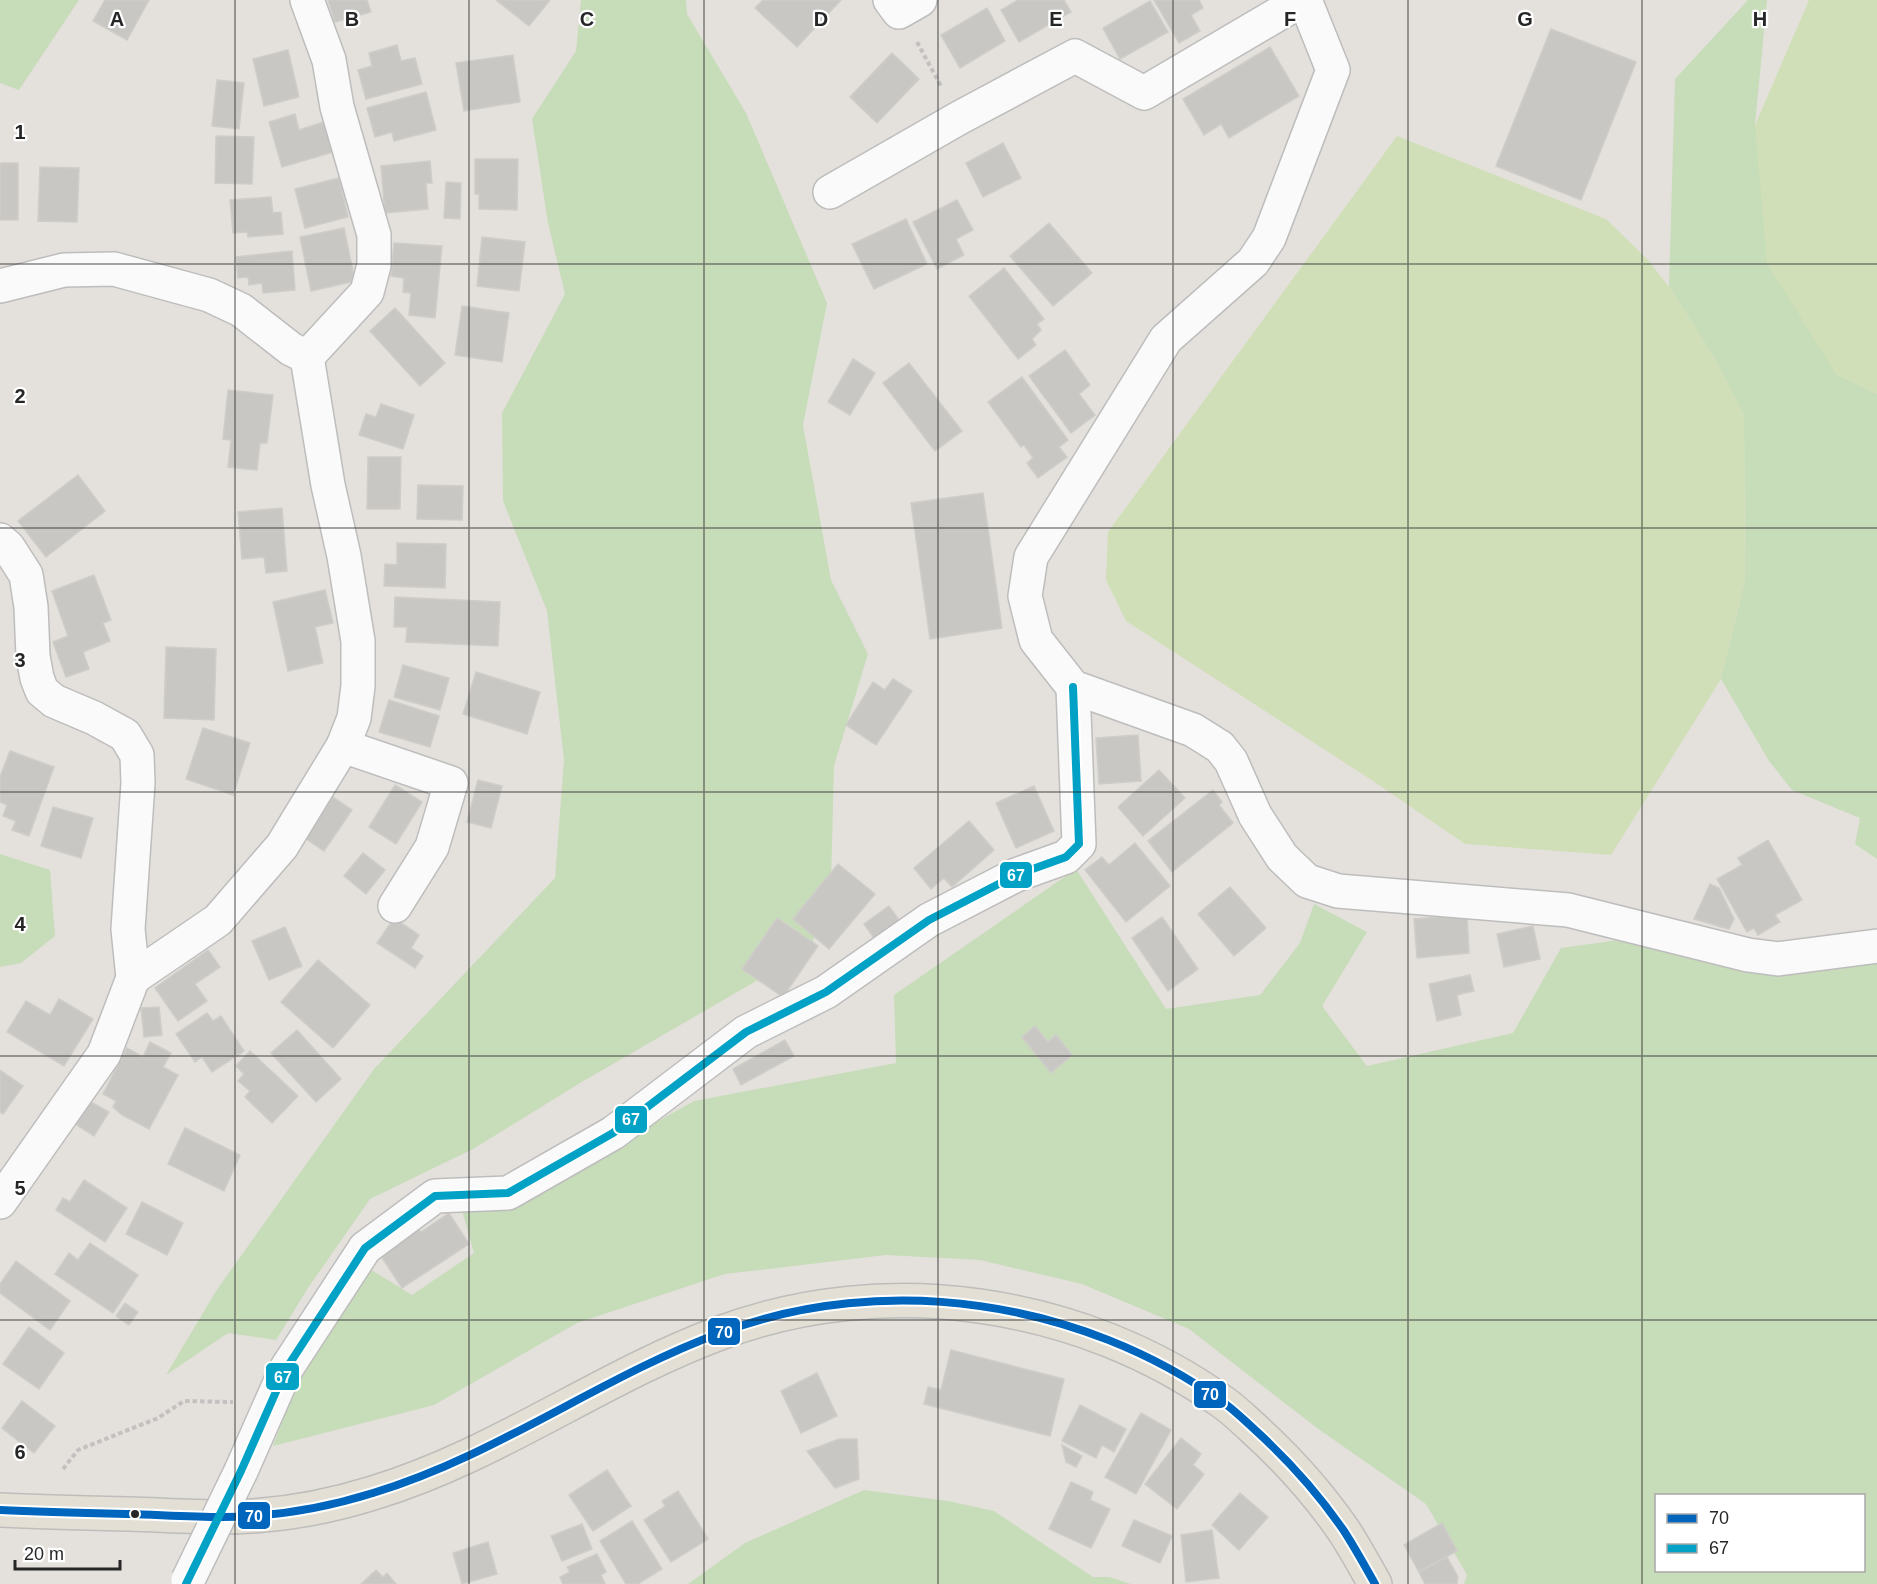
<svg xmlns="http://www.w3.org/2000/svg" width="1877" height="1584" font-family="Arial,sans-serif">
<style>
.green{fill:#c7dcb9;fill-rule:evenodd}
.pitch{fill:#d0dfb7}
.building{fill:#c9c7c3;stroke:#cfcdc9;stroke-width:1.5}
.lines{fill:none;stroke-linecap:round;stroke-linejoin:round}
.minor-casing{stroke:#bebdbd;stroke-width:36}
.major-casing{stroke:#bebdbb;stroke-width:36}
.path{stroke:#c2c1c0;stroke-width:4;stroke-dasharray:4.5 3;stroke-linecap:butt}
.minor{stroke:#fbfafa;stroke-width:33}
.major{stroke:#e3dfd4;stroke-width:33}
.minor-bridge-casing{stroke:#bebdbd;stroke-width:36;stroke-linecap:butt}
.minor-bridge{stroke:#fbfafa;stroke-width:33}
.bus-1-casing{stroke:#fff;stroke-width:12}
.bus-2-casing{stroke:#fff;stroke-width:12}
.bus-1{stroke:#0065bd;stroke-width:8}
.bus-2{stroke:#02a2c6;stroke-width:8}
.grid{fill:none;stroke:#262626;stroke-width:1.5;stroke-opacity:0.55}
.bus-dot{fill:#262626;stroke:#fff;stroke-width:2}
.grid-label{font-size:20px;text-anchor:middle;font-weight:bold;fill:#262626;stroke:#fff;stroke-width:4.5;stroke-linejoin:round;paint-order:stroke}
.line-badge{stroke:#fff;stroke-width:2}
.badge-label{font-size:16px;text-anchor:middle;font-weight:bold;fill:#fff}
</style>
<rect width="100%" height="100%" fill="#e4e1dc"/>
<g class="green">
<polygon points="0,0 79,0 19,90 0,83"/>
<polygon points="581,0 686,0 687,14 746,113 827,303 803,425 831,580 868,654 834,766 831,884 810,950 580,1083 473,1149 370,1199 308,1288 276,1340 228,1333 166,1375 216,1291 374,1069 555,878 564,760 547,611 503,501 502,413 565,294 548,223 532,119 576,51"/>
<polygon points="1748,0 1767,0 1755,125 1836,374 1877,394 1877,859 1855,844 1860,818 1792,790 1769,761 1721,679 1745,579 1744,415 1714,357 1669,287 1675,79"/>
<polygon points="0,854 50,870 55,936 21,963 0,967"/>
<path d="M 1076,869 L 1166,1009 L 1260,995 L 1300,943 L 1314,904 L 1367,932 L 1322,1006 L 1367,1066 L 1513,1033 L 1561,948 L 1626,939 L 1758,968 L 1877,964 L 1877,1584 L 1464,1584 L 1467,1575 L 1426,1504 L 1317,1428 L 1189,1329 L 1082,1284 L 980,1260 L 886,1255 L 725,1274 L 577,1323 L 434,1405 L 273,1446 L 302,1368 L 365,1266 L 412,1295 L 474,1253 L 460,1203 L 512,1203 L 694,1101 L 896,1063 L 894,995 ZM 1656,1496 L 1864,1496 L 1864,1570 L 1656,1570 Z"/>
<polygon points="864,1490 948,1501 994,1511 1093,1577 1109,1577 1131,1584 688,1584 745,1543"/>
</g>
<g class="pitch">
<polygon points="1809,0 1877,0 1877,394 1836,374 1767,263 1755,125"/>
<polygon points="1397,136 1606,219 1648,260 1669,287 1714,357 1744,415 1745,579 1721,679 1611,855 1465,844 1373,781 1126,621 1106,580 1108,532"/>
</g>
<g class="building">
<polygon points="105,0 149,0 127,40 93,21"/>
<polygon points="328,0 367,0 371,12 335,22"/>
<polygon points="496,0 550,0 529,26"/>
<polygon points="763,0 841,0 797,47 755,8"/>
<polygon points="1018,0 1064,0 1071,12 1019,42 1001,10"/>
<polygon points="1154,0 1199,0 1203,8 1191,15 1200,31 1179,43"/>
<polygon points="1150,1 1168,32 1120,59 1103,28"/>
<polygon points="987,8 1005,41 960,68 941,35"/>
<polygon points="1551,29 1636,62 1581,200 1496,166"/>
<polygon points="397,45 401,61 415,58 422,84 366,99 358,70 372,66 369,53"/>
<polygon points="1270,47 1299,96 1229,138 1221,124 1204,135 1183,99"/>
<polygon points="288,50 299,97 264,106 253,59"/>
<polygon points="892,53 919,79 877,123 850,97"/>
<polygon points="513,55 520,102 464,111 456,63"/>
<polygon points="217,80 244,83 239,129 212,126"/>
<polygon points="426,92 436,130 394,141 392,132 375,137 367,108"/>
<polygon points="295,114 299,130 324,122 333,152 282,167 269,122"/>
<polygon points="216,136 254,137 252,184 215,183"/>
<polygon points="1003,143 1021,178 983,197 966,163"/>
<polygon points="475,159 518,159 517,210 479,209 479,194 475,194"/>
<polygon points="430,161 432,183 426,183 428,209 385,213 381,166"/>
<rect x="0" y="163" width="18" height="57"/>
<polygon points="40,167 79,168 77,222 38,221"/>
<polygon points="339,178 348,217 305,228 295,189"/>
<polygon points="446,182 461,183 460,219 444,218"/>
<polygon points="271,197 273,213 281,212 283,234 248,237 247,232 233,233 230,200"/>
<polygon points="957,200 973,230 956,239 964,255 937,269 913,222"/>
<polygon points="906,219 927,264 874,289 852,244"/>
<polygon points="1049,223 1092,273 1053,306 1010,256"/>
<polygon points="344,228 355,281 311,291 300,237"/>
<polygon points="482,237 525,242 519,291 477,286"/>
<polygon points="394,243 442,246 435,318 409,315 411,293 403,292 404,278 391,276"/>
<polygon points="292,251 295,290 263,293 262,283 249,285 248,277 238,278 236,257"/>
<polygon points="1004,268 1044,319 1037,324 1041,330 1032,339 1036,345 1018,359 969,296"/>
<polygon points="462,306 509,313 502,362 455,355"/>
<polygon points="395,308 445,363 420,386 370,331"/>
<polygon points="1065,350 1090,385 1079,394 1095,415 1071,433 1029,376"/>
<polygon points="853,359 875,373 850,415 828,402"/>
<polygon points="909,363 962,431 935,451 883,383"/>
<polygon points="1022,377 1068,440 1059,447 1067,457 1038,478 1027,463 1033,458 1024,445 1021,447 988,402"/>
<polygon points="228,390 273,395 267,443 260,443 257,470 228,467 231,440 223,439"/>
<polygon points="381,404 414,415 403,449 359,435 366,414 376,417"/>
<polygon points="368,457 401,457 400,509 367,509"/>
<polygon points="78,475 105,511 46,557 18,521"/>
<polygon points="418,485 463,486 462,520 417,519"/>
<polygon points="983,493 1002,628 930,639 911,503"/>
<polygon points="282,508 287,571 266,573 264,557 242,559 238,512"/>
<polygon points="397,543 446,544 445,588 384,586 385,564 397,565"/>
<polygon points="94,575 111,620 103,623 110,641 83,652 89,669 66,677 53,642 68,636 52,591"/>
<polygon points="325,590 333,623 315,627 323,663 288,671 273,602"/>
<polygon points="395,597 500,602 498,646 406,642 407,627 394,627"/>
<polygon points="166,647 216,649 214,720 164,718"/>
<polygon points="403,665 449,678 440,710 394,697"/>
<polygon points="476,672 540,692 527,734 463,714"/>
<polygon points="893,679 912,691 876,745 846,725 873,682 885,690"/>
<polygon points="389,700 439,716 430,747 379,732"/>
<polygon points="203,728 250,743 233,795 186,779"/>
<polygon points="1138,735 1141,781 1099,784 1096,738"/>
<polygon points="10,751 54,767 29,836 12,830 16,821 3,816 7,805 0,802 0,777"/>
<polygon points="1159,770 1185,798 1143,836 1118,807"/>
<polygon points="478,780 502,786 491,828 467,822"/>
<polygon points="395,785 422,802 396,844 369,827"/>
<polygon points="1034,786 1054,831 1016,848 996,803"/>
<polygon points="1213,790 1222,802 1219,805 1233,823 1172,872 1148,841"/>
<polygon points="333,797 352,810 324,851 305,838"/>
<polygon points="53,807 93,818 81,858 41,846"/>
<polygon points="969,821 994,850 952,887 944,878 931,889 914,868"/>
<polygon points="1768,840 1802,900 1775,915 1780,922 1758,935 1754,928 1747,932 1717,879 1742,865 1738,858"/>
<polygon points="1135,843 1170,886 1126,922 1085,870 1102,857 1109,865"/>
<polygon points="363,853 385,870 366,894 344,876"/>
<polygon points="838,864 875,894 829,949 793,919"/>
<polygon points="1710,884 1719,888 1734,919 1729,929 1694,919"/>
<polygon points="1230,887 1266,928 1234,956 1198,914"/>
<polygon points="889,906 901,923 876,941 864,924"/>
<polygon points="1467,915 1469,953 1417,958 1414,919"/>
<polygon points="1162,917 1198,969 1168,991 1132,938"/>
<polygon points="394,918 419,935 411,948 423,956 415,968 377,943"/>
<polygon points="777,918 818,946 783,997 742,969"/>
<polygon points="1533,926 1540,959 1504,967 1497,934"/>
<polygon points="285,927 302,966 269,980 252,941"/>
<polygon points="208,950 220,967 195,984 207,1001 178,1021 155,988"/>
<polygon points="318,960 370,1005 333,1048 281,1002"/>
<polygon points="1470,975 1474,991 1457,995 1461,1015 1437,1021 1429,984"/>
<polygon points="59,999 93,1019 64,1066 7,1032 26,1001 50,1015"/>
<polygon points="159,1007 162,1035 144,1037 141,1008"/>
<polygon points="207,1013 213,1021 221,1016 244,1051 212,1072 202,1057 195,1062 176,1034"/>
<polygon points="1035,1026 1048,1042 1056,1035 1072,1055 1051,1073 1022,1037"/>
<polygon points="297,1030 341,1079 316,1102 271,1053"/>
<polygon points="785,1040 794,1056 741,1085 733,1069"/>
<polygon points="150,1042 171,1053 163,1067 178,1075 149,1129 122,1115 113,1107 116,1101 103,1094 127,1048 143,1057"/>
<polygon points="250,1051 298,1096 272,1123 245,1097 250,1091 238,1081 244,1074 236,1066"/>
<polygon points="0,1070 23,1086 3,1114 0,1112"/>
<polygon points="89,1101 109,1112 94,1136 75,1124"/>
<polygon points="185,1128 240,1155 224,1191 168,1164"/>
<polygon points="84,1180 127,1208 105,1242 56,1210 63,1198 70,1202"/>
<polygon points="142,1202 183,1223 167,1255 126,1234"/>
<polygon points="449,1213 469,1244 402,1288 379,1253 418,1228 421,1232"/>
<polygon points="90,1243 138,1275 113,1313 55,1274 69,1253 78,1260"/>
<polygon points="16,1261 70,1301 50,1330 0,1293 0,1284"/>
<polygon points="125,1303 138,1312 129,1325 116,1316"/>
<polygon points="29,1327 64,1353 39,1389 3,1364"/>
<polygon points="951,1350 1064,1379 1050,1436 924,1404 928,1387 941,1390"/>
<polygon points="817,1373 837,1416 801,1433 781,1391"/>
<polygon points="22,1401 55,1426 34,1453 2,1428"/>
<polygon points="1080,1405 1126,1429 1114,1452 1102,1445 1096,1458 1062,1441"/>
<polygon points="1141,1413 1171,1430 1136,1494 1105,1477"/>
<polygon points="1181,1438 1201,1454 1193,1465 1204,1474 1177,1509 1145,1484"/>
<polygon points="839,1439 857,1439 859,1479 835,1488 807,1451"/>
<polygon points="1062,1445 1082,1456 1076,1467 1066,1462"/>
<polygon points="607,1470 631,1506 593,1531 569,1495"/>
<polygon points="1071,1482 1093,1492 1090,1500 1110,1509 1091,1548 1049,1529"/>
<polygon points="678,1491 708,1539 671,1562 644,1520 665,1506 662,1501"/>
<polygon points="1240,1493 1268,1517 1239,1550 1212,1525"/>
<polygon points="1134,1520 1172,1536 1160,1563 1122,1546"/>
<polygon points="632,1521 662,1569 638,1584 626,1584 600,1541"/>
<polygon points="1442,1523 1457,1551 1419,1572 1404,1545"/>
<polygon points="582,1524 592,1549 562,1561 551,1536"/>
<polygon points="1212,1530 1219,1578 1186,1582 1181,1535"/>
<polygon points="488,1542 497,1574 462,1584 453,1553"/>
<polygon points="597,1554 606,1572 601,1575 605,1584 563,1584 560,1577 570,1572 567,1567"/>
<polygon points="1447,1557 1458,1577 1457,1584 1425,1584 1419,1572"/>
<polygon points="376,1570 383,1577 387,1573 396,1584 361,1584"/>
</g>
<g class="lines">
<g class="minor-casing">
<g id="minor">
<polyline points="307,0 329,60 337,107 374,235 374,265 367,292 307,357"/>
<polyline points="890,0 899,12 920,0"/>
<polyline points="1305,0 1333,70 1269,238 1253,262 1166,339 1031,557 1025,596 1036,640 1073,687 1193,730 1220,747 1231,761 1255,815 1282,857 1307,881 1338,891 1568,910 1748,955 1778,959 1877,946"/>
<polyline points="830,192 959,118 1075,56 1144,93 1302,0"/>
<polyline points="0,286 64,270 114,269 209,295 241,310 291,349 307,357"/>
<polyline points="0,540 8,547 26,575 31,607 33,656 37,678 42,691 54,701 94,718 125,735 137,755 138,783 128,929 133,978"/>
<polyline points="343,746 451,783 432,847 395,906"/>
<polyline points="0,1202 104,1054 133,978 218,920 282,846 343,746 354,718 358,686 358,641 344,556 328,485 307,357"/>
<polyline points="241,1471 286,1369 365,1248 435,1196 508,1193 613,1133 746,1032 826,992 929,920 1016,875 1066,857 1079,844 1073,687"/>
</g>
</g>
<g class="major-casing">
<path id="major" d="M 0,1510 C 43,1512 87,1513 130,1514 C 161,1515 192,1517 222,1517 C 272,1517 325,1508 373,1493 C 496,1456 601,1377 720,1333 C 885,1271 1081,1300 1224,1403 C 1234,1410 1243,1419 1253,1428 C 1286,1458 1318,1493 1344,1531 C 1355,1548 1365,1566 1375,1584"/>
</g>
<g class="path">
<polyline points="917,42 942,88"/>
<polyline points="63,1469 78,1450 158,1418 184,1401 233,1402"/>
</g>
<use href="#minor" class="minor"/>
<use href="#major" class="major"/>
<g class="minor-bridge-casing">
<polyline id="minor-bridge" points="188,1580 241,1471"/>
</g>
<use href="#minor-bridge" class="minor-bridge"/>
<g class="bus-1-casing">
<path id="bus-1" d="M 0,1510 C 43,1512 87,1513 130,1514 C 161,1515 192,1517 222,1517 C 272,1517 325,1508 373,1493 C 496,1456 601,1377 720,1333 C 885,1271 1081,1300 1224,1403 C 1234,1410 1243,1419 1253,1428 C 1286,1458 1318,1493 1344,1531 C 1355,1548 1365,1566 1375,1584"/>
</g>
<g class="bus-2-casing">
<polyline id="bus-2" points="186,1584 241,1471 286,1369 365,1248 435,1196 508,1193 613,1133 746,1032 826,992 929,920 1016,875 1066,857 1079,844 1073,687"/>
</g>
<use href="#bus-1" class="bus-1"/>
<use href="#bus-2" class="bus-2"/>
</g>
<path class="grid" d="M 235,0 L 235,1584M 469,0 L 469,1584M 704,0 L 704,1584M 938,0 L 938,1584M 1173,0 L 1173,1584M 1408,0 L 1408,1584M 1642,0 L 1642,1584M 0,264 L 1877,264M 0,528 L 1877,528M 0,792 L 1877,792M 0,1056 L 1877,1056M 0,1320 L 1877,1320"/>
<circle class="bus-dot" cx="135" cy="1514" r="5"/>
<g class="grid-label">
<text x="117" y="26">A</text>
<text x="352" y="26">B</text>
<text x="587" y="26">C</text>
<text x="821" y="26">D</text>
<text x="1056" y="26">E</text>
<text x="1290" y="26">F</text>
<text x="1525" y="26">G</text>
<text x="1760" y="26">H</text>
<text x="20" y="139">1</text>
<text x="20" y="403">2</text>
<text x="20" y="667">3</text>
<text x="20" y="931">4</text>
<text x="20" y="1195">5</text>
<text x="20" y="1459">6</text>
</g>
<g class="line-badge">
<rect x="999" y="861" width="34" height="28" rx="6" fill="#02a2c6"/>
<rect x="614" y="1105" width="34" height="29" rx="6" fill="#02a2c6"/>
<rect x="707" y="1317" width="34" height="29" rx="6" fill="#0065bd"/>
<rect x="265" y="1362" width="35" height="29" rx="6" fill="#02a2c6"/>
<rect x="1193" y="1380" width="34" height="29" rx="6" fill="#0065bd"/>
<rect x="237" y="1501" width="34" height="29" rx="6" fill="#0065bd"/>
</g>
<g class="badge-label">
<text x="1016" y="881">67</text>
<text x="631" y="1125">67</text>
<text x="724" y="1338">70</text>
<text x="283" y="1383">67</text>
<text x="1210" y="1400">70</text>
<text x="254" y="1522">70</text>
</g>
<rect x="1655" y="1494" width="210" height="78" fill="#ffffff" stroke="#a8a8a8" stroke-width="1.5"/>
<rect x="1667" y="1514" width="30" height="9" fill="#0065bd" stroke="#a8a8a8" stroke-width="1.5"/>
<text x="1709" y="1524" font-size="18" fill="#262626">70</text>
<rect x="1667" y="1544" width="30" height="9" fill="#02a2c6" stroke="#a8a8a8" stroke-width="1.5"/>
<text x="1709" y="1554" font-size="18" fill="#262626">67</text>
<path d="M15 1560v9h105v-9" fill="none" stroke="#262626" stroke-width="3"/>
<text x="24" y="1560" font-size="18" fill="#262626" stroke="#ffffff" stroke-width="4.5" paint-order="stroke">20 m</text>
</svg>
